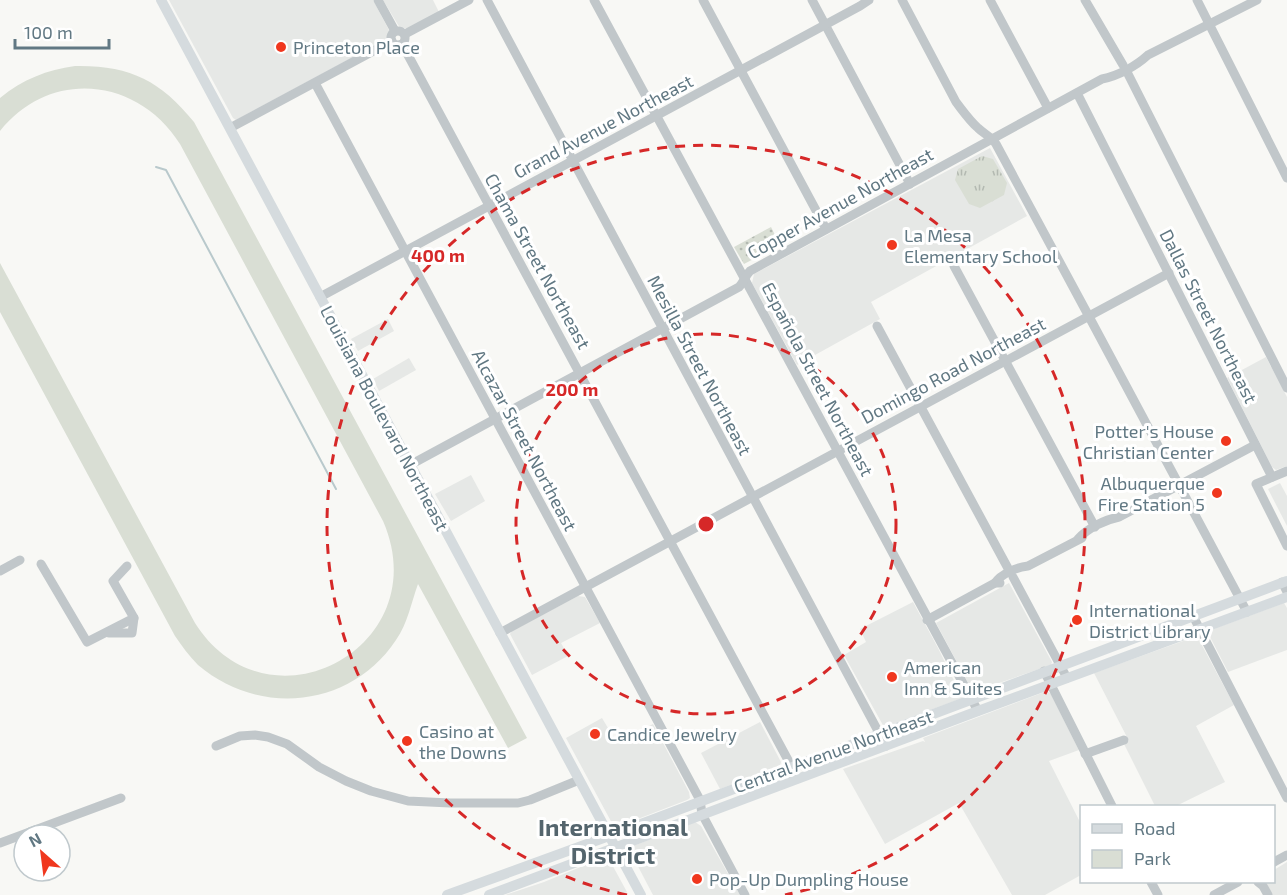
<svg xmlns="http://www.w3.org/2000/svg" width="1287" height="895" font-family="'Exo 2',sans-serif">
<style>
.built{fill:#e6e8e6}
.grass{fill:url(#grass-tufts)}
.park{fill:#d9ded4}
.garden{fill:url(#garden-dots)}
.lines{fill:none;stroke-linecap:round;stroke-linejoin:round}
.stream{stroke:#b9c9cc;stroke-width:2}
.minor{stroke:#c1c7ca;stroke-width:9}
.major{stroke:#d5dbde;stroke-width:10}
.ring{fill:none;stroke:#d62828;stroke-width:3;stroke-dasharray:10 8}
.poi-dot{fill:#f0371e;stroke:#fff;stroke-width:2}
.labels{text-anchor:middle;dominant-baseline:central;stroke-width:6;stroke-linejoin:round;paint-order:stroke}
.poi-label{font-size:18px;fill:#617883;stroke:#fff;text-anchor:start}
.street-label{font-size:18px;fill:#617883;stroke:#fff}
.district-label{font-size:24px;font-weight:bold;fill:#54656d;stroke:#fff}
.centre{fill:#d62828;stroke:#fff;stroke-width:3}
.ring-label{font-size:18px;text-anchor:middle;font-weight:bold;fill:#d62828;stroke:#fff;stroke-width:6;stroke-linejoin:round;paint-order:stroke}
</style>
<defs>
<pattern id="grass-tufts" width="24" height="20" patternUnits="userSpaceOnUse" patternTransform="scale(1.5)"><rect width="24" height="20" fill="#d9ded4"/><path d="M3 7l-1-3M5 7V3M7 7l1-3M15 17l-1-3M17 17v-4M19 17l1-3" fill="none" stroke="#b3b9b1"/></pattern>
<pattern id="garden-dots" width="8" height="8" patternUnits="userSpaceOnUse" patternTransform="scale(1.5)"><rect width="8" height="8" fill="#d9ded4"/><path d="M2 2h.1M6 6h.1" fill="none" stroke="#b3b9b1" stroke-width="1.8" stroke-linecap="round"/></pattern>
</defs>
<rect width="100%" height="100%" fill="#f8f8f5"/>
<g class="built">
<polygon points="169,0 373,0 390,32 389,37 385,40 236,120 233,118"/>
<polygon points="383,0 433,0 439,12 407,28 400,28"/>
<polygon points="990,148 1027,216 871,302 880,319 797,365 752,283 754,274"/>
<polygon points="388,319 394,331 358,351 351,339"/>
<polygon points="1266,357 1287,397 1287,466 1276,470 1272,467 1227,378"/>
<polygon points="409,358 416,370 379,391 373,379"/>
<polygon points="471,475 485,501 451,521 435,494"/>
<polygon points="1280,483 1287,496 1287,526 1268,489"/>
<polygon points="1009,583 1052,662 1051,665 973,692 936,623"/>
<polygon points="578,596 585,597 600,623 561,643 568,656 532,675 510,634 512,631"/>
<polygon points="913,602 938,648 962,697 960,699 884,727 844,655 866,642 860,629"/>
<polygon points="1284,603 1287,608 1287,650 1228,672 1208,633 1208,631"/>
<polygon points="1197,636 1234,705 1196,726 1225,782 1176,806 1155,806 1124,744 1129,741 1094,673"/>
<polygon points="1047,691 1051,694 1079,750 1049,761 1081,824 1081,875 1045,895 1012,895 959,803 885,844 843,769 923,741 925,742 923,738"/>
<polygon points="602,718 617,743 653,724 689,792 690,798 687,800 617,827 613,825 566,738"/>
<polygon points="760,722 781,762 780,766 720,789 701,753"/>
<polygon points="695,822 701,826 740,895 653,895 631,853 630,849 633,846"/>
<polygon points="605,857 609,859 627,892 621,895 505,895 544,882"/>
<polygon points="1287,862 1287,895 1272,895 1266,882 1274,882 1274,870"/>
</g>
<polygon class="grass" points="982,156 993,159 1007,183 1004,195 980,208 969,204 955,180 958,169"/>
<path class="park" d="M 75,66 C 129,65 160,80 194,122 L 527,738 L 508,748 L 418,584 C 411,603 408,623 396,640 C 351,708 259,717 198,665 C 189,656 182,646 175,636 L 0,312 L 0,263 L 195,623 C 268,738 438,647 383,521 L 180,144 C 138,77 50,68 0,131 L 0,98 C 23,79 47,70 75,66 Z"/>
<polygon class="garden" points="771,227 780,245 744,264 734,247"/>
<g class="lines">
<polyline class="stream" points="156,167 166,170 336,489"/>
<g class="minor">
<polyline points="378,0 395,31"/>
<polyline points="487,0 886,746"/>
<polyline points="594,0 978,711"/>
<polyline points="703,0 826,229"/>
<polyline points="812,0 910,184"/>
<path d="M 902,0 L 956,102 C 963,111 969,120 978,128 C 984,134 992,137 996,144 L 1086,311 L 1247,612"/>
<polyline points="990,0 1048,108"/>
<polyline points="1085,0 1123,65"/>
<polyline points="1197,0 1287,178"/>
<circle cx="398" cy="38" r="7"/>
<polyline points="405,34 469,0"/>
<polyline points="402,44 788,760 797,779"/>
<polyline points="1126,70 1287,388"/>
<polyline points="315,83 700,800 702,814 745,895"/>
<polyline points="1077,93 1272,477"/>
<polyline points="230,128 392,41"/>
<polyline points="954,266 1095,527"/>
<polyline points="320,297 860,6 869,0"/>
<polyline points="877,326 1010,572"/>
<path d="M 410,465 L 739,287 C 744,282 745,276 750,271 C 867,207 985,143 1102,79 C 1118,76 1136,66 1148,55 L 1257,0"/>
<polyline points="1287,471 1256,484 1287,546"/>
<path d="M 1078,539 C 1088,528 1104,520 1119,517 L 1255,445"/>
<polyline points="41,564 87,642 134,618 113,581 127,566"/>
<polyline points="0,571 20,560"/>
<polyline points="1013,577 1067,678"/>
<polyline points="1282,582 1287,592"/>
<path d="M 995,583 C 1001,574 1017,567 1028,566 L 1082,538"/>
<polyline points="1193,616 1287,798"/>
<polyline points="927,620 995,583 1000,583"/>
<polyline points="109,633 132,633 134,618"/>
<polyline points="500,633 1169,273"/>
<polyline points="1044,671 1112,806"/>
<polyline points="216,746 240,736 255,735 268,737 287,744 319,767 346,781 371,791 408,801 450,803 518,803 530,800 579,780"/>
<polyline points="1085,754 1124,740"/>
<polyline points="0,843 121,798"/>
<polyline points="1274,862 1287,855"/>
<polyline points="1151,882 1158,895"/>
<polyline points="1258,882 1263,886 1268,895"/>
<polyline points="1214,895 1238,882"/>
</g>
<g class="major">
<polyline points="161,0 641,895"/>
<polyline points="447,895 609,836 1287,581"/>
<polyline points="489,895 978,711 1287,597"/>
</g>
</g>
<g class="ring">
<circle cx="706" cy="524" r="190"/>
<path d="M627 895A379 379 0 1 1 785 895"/>
</g>
<g class="poi-dot">
<circle cx="281" cy="47" r="6"/>
<circle cx="892" cy="245" r="6"/>
<circle cx="1226" cy="441" r="6"/>
<circle cx="1217" cy="493" r="6"/>
<circle cx="1077" cy="620" r="6"/>
<circle cx="892" cy="677" r="6"/>
<circle cx="595" cy="734" r="6"/>
<circle cx="407" cy="741" r="6"/>
<circle cx="697" cy="879" r="6"/>
</g>
<g class="labels">
<g class="poi-label">
<text x="293" y="47">Princeton Place</text>
<text x="904" y="235">La Mesa<tspan x="904" dy="21">Elementary School</tspan></text>
<text x="1214" y="431" text-anchor="end">Potter's House<tspan x="1214" dy="21">Christian Center</tspan></text>
<text x="1205" y="483" text-anchor="end">Albuquerque<tspan x="1205" dy="21">Fire Station 5</tspan></text>
<text x="1089" y="610">International<tspan x="1089" dy="21">District Library</tspan></text>
<text x="904" y="667">American<tspan x="904" dy="21">Inn &amp; Suites</tspan></text>
<text x="419" y="731">Casino at<tspan x="419" dy="21">the Downs</tspan></text>
<text x="607" y="734">Candice Jewelry</text>
<text x="709" y="879">Pop-Up Dumpling House</text>
</g>
<g class="street-label">
<text transform="translate(603 126) rotate(-28)">Grand Avenue Northeast</text>
<text transform="translate(840 203) rotate(-29)">Copper Avenue Northeast</text>
<text transform="translate(538 261) rotate(61)">Chama Street Northeast</text>
<text transform="translate(1209 316) rotate(63)">Dallas Street Northeast</text>
<text transform="translate(700 365) rotate(62)">Mesilla Street Northeast</text>
<text transform="translate(953 370) rotate(-28)">Domingo Road Northeast</text>
<text transform="translate(818 379) rotate(62)">Española Street Northeast</text>
<text transform="translate(385 418) rotate(62)">Louisiana Boulevard Northeast</text>
<text transform="translate(525 440) rotate(62)">Alcazar Street Northeast</text>
<text transform="translate(833 751) rotate(-20)">Central Avenue Northeast</text>
</g>
<g class="district-label">
<text x="613" y="826">International<tspan x="613" dy="28">District</tspan></text>
</g>
</g>
<circle cx="706" cy="524" r="9" class="centre"/>
<g class="ring-label">
<text x="438" y="262">400 m</text>
<text x="572" y="396">200 m</text>
</g>
<rect x="1080" y="805" width="195" height="78" fill="#ffffff" stroke="#c0c9cd" stroke-width="1.5"/>
<rect x="1092" y="824" width="30" height="9" fill="#d5dbde" stroke="#c0c9cd" stroke-width="1.5"/>
<text x="1134" y="835" font-size="18" fill="#617883">Road</text>
<rect x="1092" y="850" width="30" height="18" fill="#d9ded4" stroke="#c0c9cd" stroke-width="1.5"/>
<text x="1134" y="865" font-size="18" fill="#617883">Park</text>
<g transform="translate(42 853) rotate(332)"><circle r="28" fill="#ffffff" stroke="#c0c9cd" stroke-width="1.5"/>
<path d="M0-4.5L10 22L0 15L-10 22Z" fill="#f0371e"/>
<text y="-9" font-size="16" font-weight="bold" text-anchor="middle" fill="#617883">N</text>
</g>
<path d="M15 39v9h94v-9" fill="none" stroke="#617883" stroke-width="3"/>
<text x="24" y="39" font-size="18" fill="#617883" stroke="#ffffff" stroke-width="4.5" paint-order="stroke">100 m</text>
</svg>
